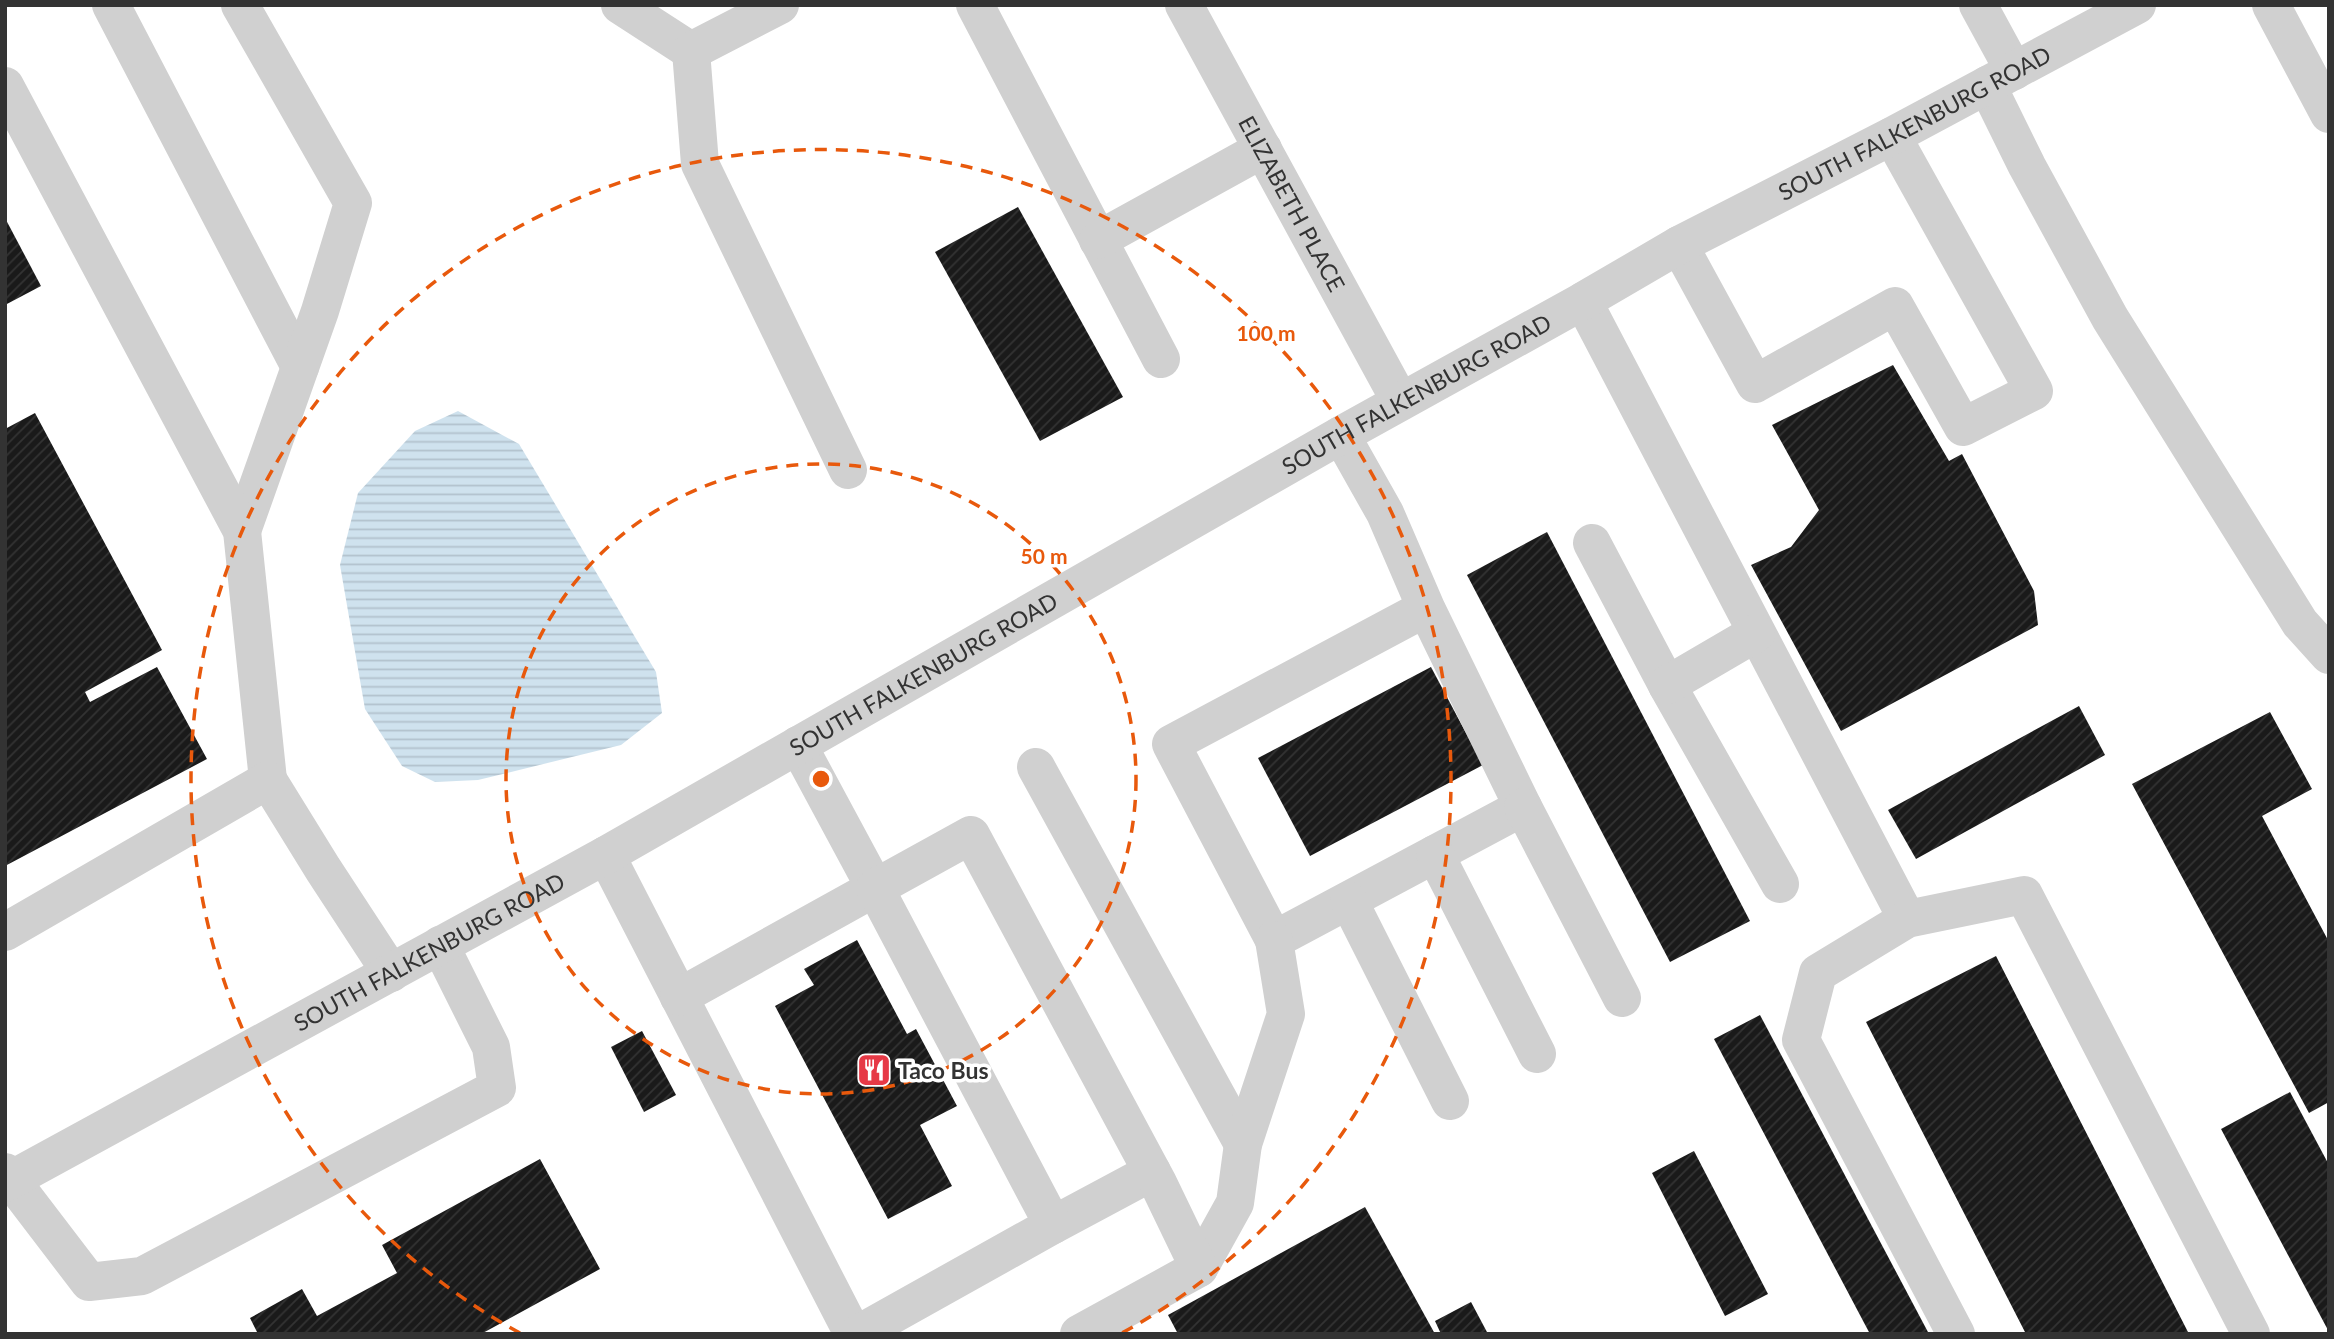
<svg xmlns="http://www.w3.org/2000/svg" width="2334" height="1339" font-family="Lato,sans-serif">
<style>
.water{fill:url(#water-rules)}
.building{fill:url(#building-hatch)}
.lines{fill:none;stroke-linecap:round;stroke-linejoin:round}
.minor{stroke:#d0d0d0;stroke-width:38}
.ring{fill:none;stroke:#e8590c;stroke-width:3.5;stroke-dasharray:12 9}
.labels{text-anchor:middle;dominant-baseline:central;stroke-width:7;stroke-linejoin:round;paint-order:stroke}
.street-label{font-size:23px;fill:#333;stroke:#fff}
.poi-label{font-size:23px;font-weight:bold;fill:#333;stroke:#fff;text-anchor:start}
.centre{fill:#e8590c;stroke:#fff;stroke-width:3.5}
.ring-label{font-size:21px;text-anchor:middle;font-weight:bold;fill:#e8590c;stroke:#fff;stroke-width:7;stroke-linejoin:round;paint-order:stroke}
</style>
<defs>
<pattern id="water-rules" width="6" height="5" patternUnits="userSpaceOnUse" patternTransform="scale(1.75)"><rect width="6" height="5" fill="#cfe2ee"/><path d="M0 2.5h6" fill="none" stroke="#b2c2cd"/></pattern>
<pattern id="building-hatch" width="6" height="6" patternUnits="userSpaceOnUse" patternTransform="scale(1.75)"><rect width="6" height="6" fill="#1a1a1a"/><path d="M-1 1l2-2M0 6l6-6M5 7l2-2" fill="none" stroke="#333"/></pattern>
</defs>
<rect width="100%" height="100%" fill="#fff"/>
<polygon class="water" points="458,411 519,444 656,672 662,713 621,745 478,780 435,782 402,766 365,709 340,565 358,493 415,431"/>
<g class="building">
<polygon points="1018,207 1123,397 1040,441 935,252"/>
<polygon points="5,218 41,286 5,305"/>
<polygon points="1893,365 1949,461 1962,454 2034,591 2038,625 1841,731 1751,565 1791,547 1819,510 1772,425"/>
<polygon points="35,413 162,650 85,692 90,702 157,667 207,759 5,866 5,429"/>
<polygon points="1547,532 1750,921 1670,962 1467,575"/>
<polygon points="1431,667 1483,765 1310,856 1258,758"/>
<polygon points="2079,706 2105,755 1916,859 1888,810"/>
<polygon points="2270,712 2312,789 2262,816 2329,942 2329,1102 2309,1113 2132,784"/>
<polygon points="857,940 907,1034 916,1029 957,1106 920,1125 952,1186 888,1219 775,1006 814,985 804,969"/>
<polygon points="1996,956 2189,1334 2026,1334 1925,1137 1866,1022"/>
<polygon points="1760,1015 1929,1334 1870,1334 1714,1039"/>
<polygon points="642,1031 676,1095 644,1112 611,1047"/>
<polygon points="2290,1092 2329,1165 2329,1332 2221,1129"/>
<polygon points="1694,1151 1768,1294 1725,1316 1652,1173"/>
<polygon points="540,1159 600,1269 481,1334 258,1334 250,1318 302,1289 317,1316 397,1273 382,1245"/>
<polygon points="1365,1207 1435,1334 1178,1334 1168,1315"/>
<polygon points="1471,1302 1488,1334 1441,1334 1435,1321"/>
</g>
<g class="lines">
<g class="minor">
<polyline points="111,5 300,367"/>
<polyline points="240,5 353,203 320,311 242,531"/>
<polyline points="620,5 691,51"/>
<polyline points="780,5 691,51 700,164 848,470"/>
<polyline points="975,5 1161,359"/>
<path id="s1" d="M 1184,5 L 1400,401"/>
<polyline points="1978,5 2014,71"/>
<polyline points="2271,5 2329,114"/>
<polyline points="1987,85 2027,166 2110,318 2300,623 2329,655"/>
<polyline points="5,86 242,531 268,780"/>
<polyline points="1098,240 1263,149"/>
<polyline points="1679,245 1755,384 1895,306 1963,427 2034,391 1892,136"/>
<polyline points="1583,301 1907,919"/>
<polyline points="1341,435 1385,513 1426,608 1171,744 1274,940 1523,807 1426,608"/>
<polyline points="1592,543 1667,685 1780,884"/>
<polyline points="1667,685 1756,633"/>
<polyline points="1036,767 1243,1144"/>
<polyline points="1523,807 1622,998"/>
<polyline points="1435,854 1537,1054"/>
<polyline points="606,855 853,1334"/>
<polyline points="1349,901 1450,1101"/>
<polyline points="5,932 268,780 323,869 391,973"/>
<polyline points="679,997 875,888 798,745"/>
<polyline points="5,1172 89,1282 142,1276 497,1088 491,1047 440,945"/>
<path id="s2" d="M 5,1183 L 606,855 L 1341,435 L 1583,301 L 1679,245 L 1892,136 L 2137,5"/>
<polyline points="1053,1225 1152,1172"/>
<polyline points="1199,1268 1235,1203 1243,1144 1286,1014 1274,940"/>
<polyline points="858,1334 1053,1225 875,888 971,835 1158,1183 1199,1268 1079,1334"/>
<polyline points="1956,1334 1801,1040 1818,973 1907,919 2024,895 2251,1334"/>
</g>
</g>
<g class="ring">
<circle cx="821" cy="779" r="315"/>
<path d="M520 1333A630 630 0 1 1 1122 1333"/>
</g>
<defs>
<g id="restaurant-square" transform="scale(1.75)"><rect x="-9" y="-9" width="18" height="18" rx="4" fill="#e63946" stroke="#fff"/><path d="M-5-6h1v4h1v-4h1v4h1v-4h1v5L-1.5 .5V6h-2V.5L-5-1ZM5-6V6H3V1.5H1.5Q1.5-4 5-6Z" fill="#fff"/></g>
</defs>
<g fill-rule="evenodd">
<use href="#restaurant-square" x="874" y="1070"/>
</g>
<g class="labels">
<g class="street-label">
<text stroke="none"><textPath href="#s2" startOffset="2184">SOUTH FALKENBURG ROAD</textPath></text>
<text stroke="none"><textPath href="#s1" startOffset="226">ELIZABETH PLACE</textPath></text>
<text stroke="none"><textPath href="#s2" startOffset="1617">SOUTH FALKENBURG ROAD</textPath></text>
<text stroke="none"><textPath href="#s2" startOffset="1050">SOUTH FALKENBURG ROAD</textPath></text>
<text stroke="none"><textPath href="#s2" startOffset="483">SOUTH FALKENBURG ROAD</textPath></text>
</g>
<g class="poi-label">
<text x="898" y="1070">Taco Bus</text>
</g>
</g>
<circle cx="821" cy="779" r="10" class="centre"/>
<g class="ring-label">
<text x="1266" y="341">100 m</text>
<text x="1044" y="564">50 m</text>
</g>
<rect width="2334" height="1339" fill="none" stroke="#333333" stroke-width="14"/>
</svg>
